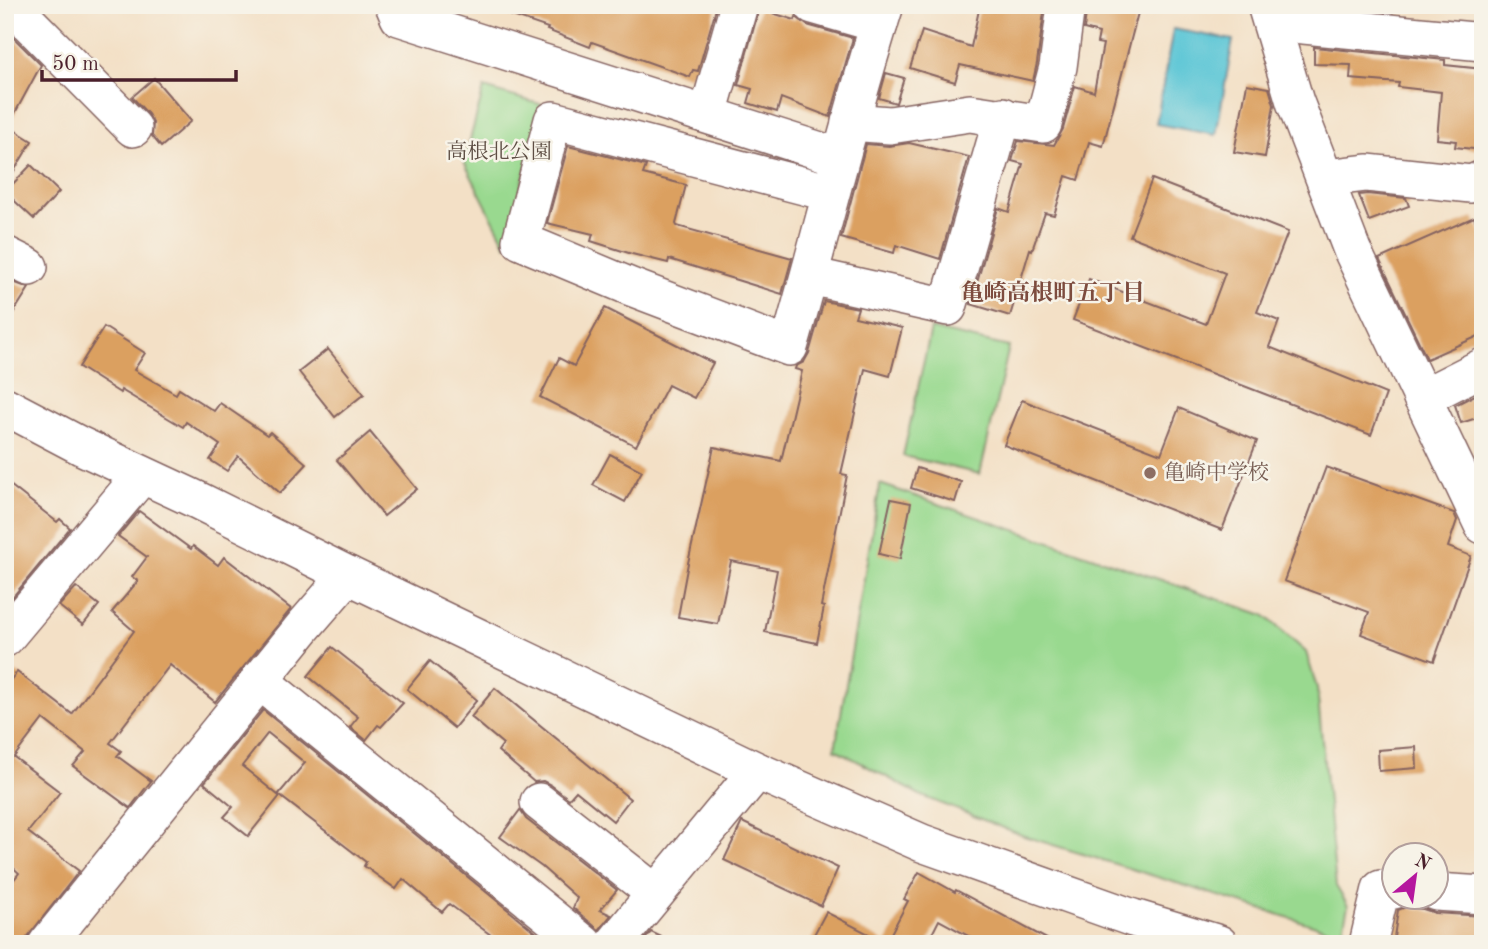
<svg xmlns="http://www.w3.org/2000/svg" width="1488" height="949" font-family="'Old Standard TT','Noto Serif JP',serif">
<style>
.green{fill:#99d98f;stroke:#727c5d;stroke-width:2}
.water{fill:#5cc6d6;stroke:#537280;stroke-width:2}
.building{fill:#dba060;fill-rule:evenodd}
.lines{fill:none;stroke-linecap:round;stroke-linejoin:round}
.minor-casing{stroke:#856361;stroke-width:40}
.minor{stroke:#fff;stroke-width:37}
.education-dot{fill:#8d6e63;stroke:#f7f3e8;stroke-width:2.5}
.labels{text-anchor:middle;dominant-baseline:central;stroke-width:5;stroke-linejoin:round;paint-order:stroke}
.park-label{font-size:21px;fill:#5e4e44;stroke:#f7f3e8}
.education-label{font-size:21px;fill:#785e54;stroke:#f7f3e8;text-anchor:start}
.neighbourhood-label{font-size:23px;font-weight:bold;fill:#7d4c3e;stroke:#f7f3e8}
</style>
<rect width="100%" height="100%" fill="#f7f3e8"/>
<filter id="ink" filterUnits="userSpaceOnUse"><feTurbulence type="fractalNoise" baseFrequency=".0143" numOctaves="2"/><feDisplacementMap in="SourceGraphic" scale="14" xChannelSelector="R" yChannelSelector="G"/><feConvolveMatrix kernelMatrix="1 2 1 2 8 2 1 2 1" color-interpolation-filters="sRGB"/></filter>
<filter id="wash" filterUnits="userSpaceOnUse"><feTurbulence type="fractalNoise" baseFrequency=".00686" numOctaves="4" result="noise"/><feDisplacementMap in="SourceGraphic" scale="28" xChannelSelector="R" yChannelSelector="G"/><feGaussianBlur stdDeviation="1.57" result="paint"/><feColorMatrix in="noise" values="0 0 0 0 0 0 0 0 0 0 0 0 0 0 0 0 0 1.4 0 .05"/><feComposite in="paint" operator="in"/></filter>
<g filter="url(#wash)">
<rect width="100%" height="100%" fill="#f3e0c6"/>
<g class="green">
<polygon points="484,88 543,105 506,245 464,162"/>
<polygon points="931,329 1009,347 980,474 903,456"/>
<polygon points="880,484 1264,615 1306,652 1317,688 1336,886 1348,906 1342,934 1024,836 920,795 835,749"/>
</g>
<polygon class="water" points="1173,29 1233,40 1216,135 1156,124"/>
<g id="blocks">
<g class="building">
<polygon points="492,5 717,5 698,71 693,70 690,77 592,42 590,47 547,30 548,28 492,9"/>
<polygon points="980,5 1045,5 1037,63 1033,81 960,65 955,82 910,68 922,31 971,47"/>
<polygon points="1087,5 1140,5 1103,146 1089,142 1078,180 1066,176 1054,215 1045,213 1032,250 1030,249 1010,316 971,304 998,208 1009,212 1023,164 1012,161 1018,141 1054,145 1063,129 1075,86 1094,92 1103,44 1097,43 1099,33 1084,29"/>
<polygon points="759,9 795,20 796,17 807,25 853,38 830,117 781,98 777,112 748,103 752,89 738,85"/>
<polygon points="5,33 13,37 41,65 8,126 32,141 5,186"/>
<polygon points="1314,47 1445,60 1445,65 1483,69 1483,150 1455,147 1456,141 1437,139 1441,92 1398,87 1399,83 1350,79 1351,65 1314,64"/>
<polygon points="886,73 904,78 896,103 879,98"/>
<polygon points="154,78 191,121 161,147 152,136 153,123 148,114 132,97"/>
<polygon points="1247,84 1269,88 1274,105 1265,157 1234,152"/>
<polygon points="909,143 969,157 940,259 896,245 894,253 841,238 866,144 889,146"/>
<polygon points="568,146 646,166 643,174 686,185 676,224 677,226 792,258 782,294 669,259 668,263 632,254 591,241 593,234 547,223"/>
<polygon points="31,165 59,192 34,219 5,192"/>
<polygon points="1152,179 1288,232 1257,312 1279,321 1269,347 1386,394 1371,435 1073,320 1089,279 1206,324 1225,273 1130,236"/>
<polygon points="1367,194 1406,198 1409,206 1369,221 1359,195"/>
<polygon points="1474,217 1483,237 1483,334 1427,359 1379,259"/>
<polygon points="5,279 29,288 5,326"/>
<polygon points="824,301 858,308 855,317 902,328 890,376 865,369 841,474 847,475 821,606 824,607 817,643 765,632 777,570 731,561 718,624 678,617 688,563 714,447 781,461 802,371 795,369 796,366 804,362 809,353"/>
<polygon points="605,308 713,363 694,398 668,385 636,446 540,397 559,358 574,366"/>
<polygon points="104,327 145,353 134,370 176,394 179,389 214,411 220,403 267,435 270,432 307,464 280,493 238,456 227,471 210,460 220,445 186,422 183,427 121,390 120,393 79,367"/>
<polygon points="328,349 364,394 335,417 299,372"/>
<polygon points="1483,391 1483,416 1461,423 1455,405"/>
<polygon points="1022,400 1161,454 1179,408 1257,441 1222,530 1004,445"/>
<polygon points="370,432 417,489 384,516 337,460"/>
<polygon points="610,454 642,471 625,502 593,485"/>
<polygon points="1326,467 1454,513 1457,520 1448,547 1471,556 1434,661 1361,634 1369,612 1284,581"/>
<polygon points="917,468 961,482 955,502 911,488"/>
<polygon points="5,481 57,522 60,519 70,528 6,605"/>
<polygon points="891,499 911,503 900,559 879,554"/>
<polygon points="139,511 191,549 193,546 218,565 224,557 291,609 215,702 170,665 110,743 121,751 117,756 151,781 130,808 73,766 85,752 43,719 14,757 60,792 28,832 79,871 22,944 5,944 5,891 19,873 5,860 5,687 17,672 72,714 134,631 112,612 138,581 132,577 147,557 118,536"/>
<polygon points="76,587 99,605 83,625 59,606"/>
<polygon points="332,647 403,703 381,727 378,725 366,740 350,727 358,717 308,676"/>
<polygon points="430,661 477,700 454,728 407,689"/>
<polygon points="495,688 630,799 613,821 576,791 569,799 551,785 543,781 534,782 498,751 503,744 471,717"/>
<path d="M 263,710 L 550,944 L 503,944 L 449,904 L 442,912 L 403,879 L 396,889 L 364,866 L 366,862 L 280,796 L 248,836 L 224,817 L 233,807 L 204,783 ZM 268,733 L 305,763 L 278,795 L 242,766 Z"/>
<polygon points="1416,747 1417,768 1379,771 1378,750"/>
<polygon points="520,810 526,819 617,890 600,910 611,915 599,930 573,908 577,898 542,867 500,837"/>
<polygon points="742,822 838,868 821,906 724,860"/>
<polygon points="919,872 955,892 956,890 1056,944 983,944 939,920 927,944 809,944 826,912 886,943 908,901 904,899"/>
<polygon points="1406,907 1423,909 1435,913 1483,916 1482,944 1393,944 1398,910"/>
<polygon points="651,932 676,944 641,944"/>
</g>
</g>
</g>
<g filter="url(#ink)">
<use href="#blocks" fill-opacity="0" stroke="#856361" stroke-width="2"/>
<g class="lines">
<g class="minor-casing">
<g id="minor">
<polyline points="11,5 133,128"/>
<polyline points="394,5 399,17 839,157"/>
<polyline points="813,5 879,24"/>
<polyline points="1266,5 1295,102 1352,250 1483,525"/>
<polyline points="1272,22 1483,42"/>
<polyline points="708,114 739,5"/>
<polyline points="850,122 890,125 970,113 1043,124 1058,67 1066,5"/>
<polyline points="1325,178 1367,173 1471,184 1483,179"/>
<path d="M 831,193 L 553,120 L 521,241 L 631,287 L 789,347 C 822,233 849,118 885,5"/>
<polyline points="5,255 29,267"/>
<polyline points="810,276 948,307 1003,116"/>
<polyline points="1422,398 1483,367"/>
<polyline points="5,406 81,446 197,500 348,575 757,771 922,843 1133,918 1219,944"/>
<polyline points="5,638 142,475"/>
<polyline points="259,680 584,944"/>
<polyline points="539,802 655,893"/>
<polyline points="1436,892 1483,895"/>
<polyline points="47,944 303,627 348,575"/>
<polyline points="614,944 757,771"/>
<polyline points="1368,944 1381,889 1394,890"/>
</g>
</g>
<use href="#minor" class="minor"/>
</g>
</g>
<circle class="education-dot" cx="1150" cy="473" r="7"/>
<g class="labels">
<g class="park-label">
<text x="499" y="152">高根北公園</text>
</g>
<g class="education-label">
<text x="1164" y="473">亀崎中学校</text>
</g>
<g class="neighbourhood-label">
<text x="1053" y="293">亀崎高根町五丁目</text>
</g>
</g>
<rect width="1488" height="949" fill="none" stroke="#f7f3e8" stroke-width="28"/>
<g transform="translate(1415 876) rotate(29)"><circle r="33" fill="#f7f3e8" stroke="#b29e9c" stroke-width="2"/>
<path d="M0-5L12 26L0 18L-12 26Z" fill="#b5179e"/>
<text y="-10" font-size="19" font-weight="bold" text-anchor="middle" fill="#4a1f2b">N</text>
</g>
<path d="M42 70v10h194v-10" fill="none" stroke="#4a1f2b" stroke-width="3.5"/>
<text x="52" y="70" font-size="21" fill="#4a1f2b" stroke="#f7f3e8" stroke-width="5" paint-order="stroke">50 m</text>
</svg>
